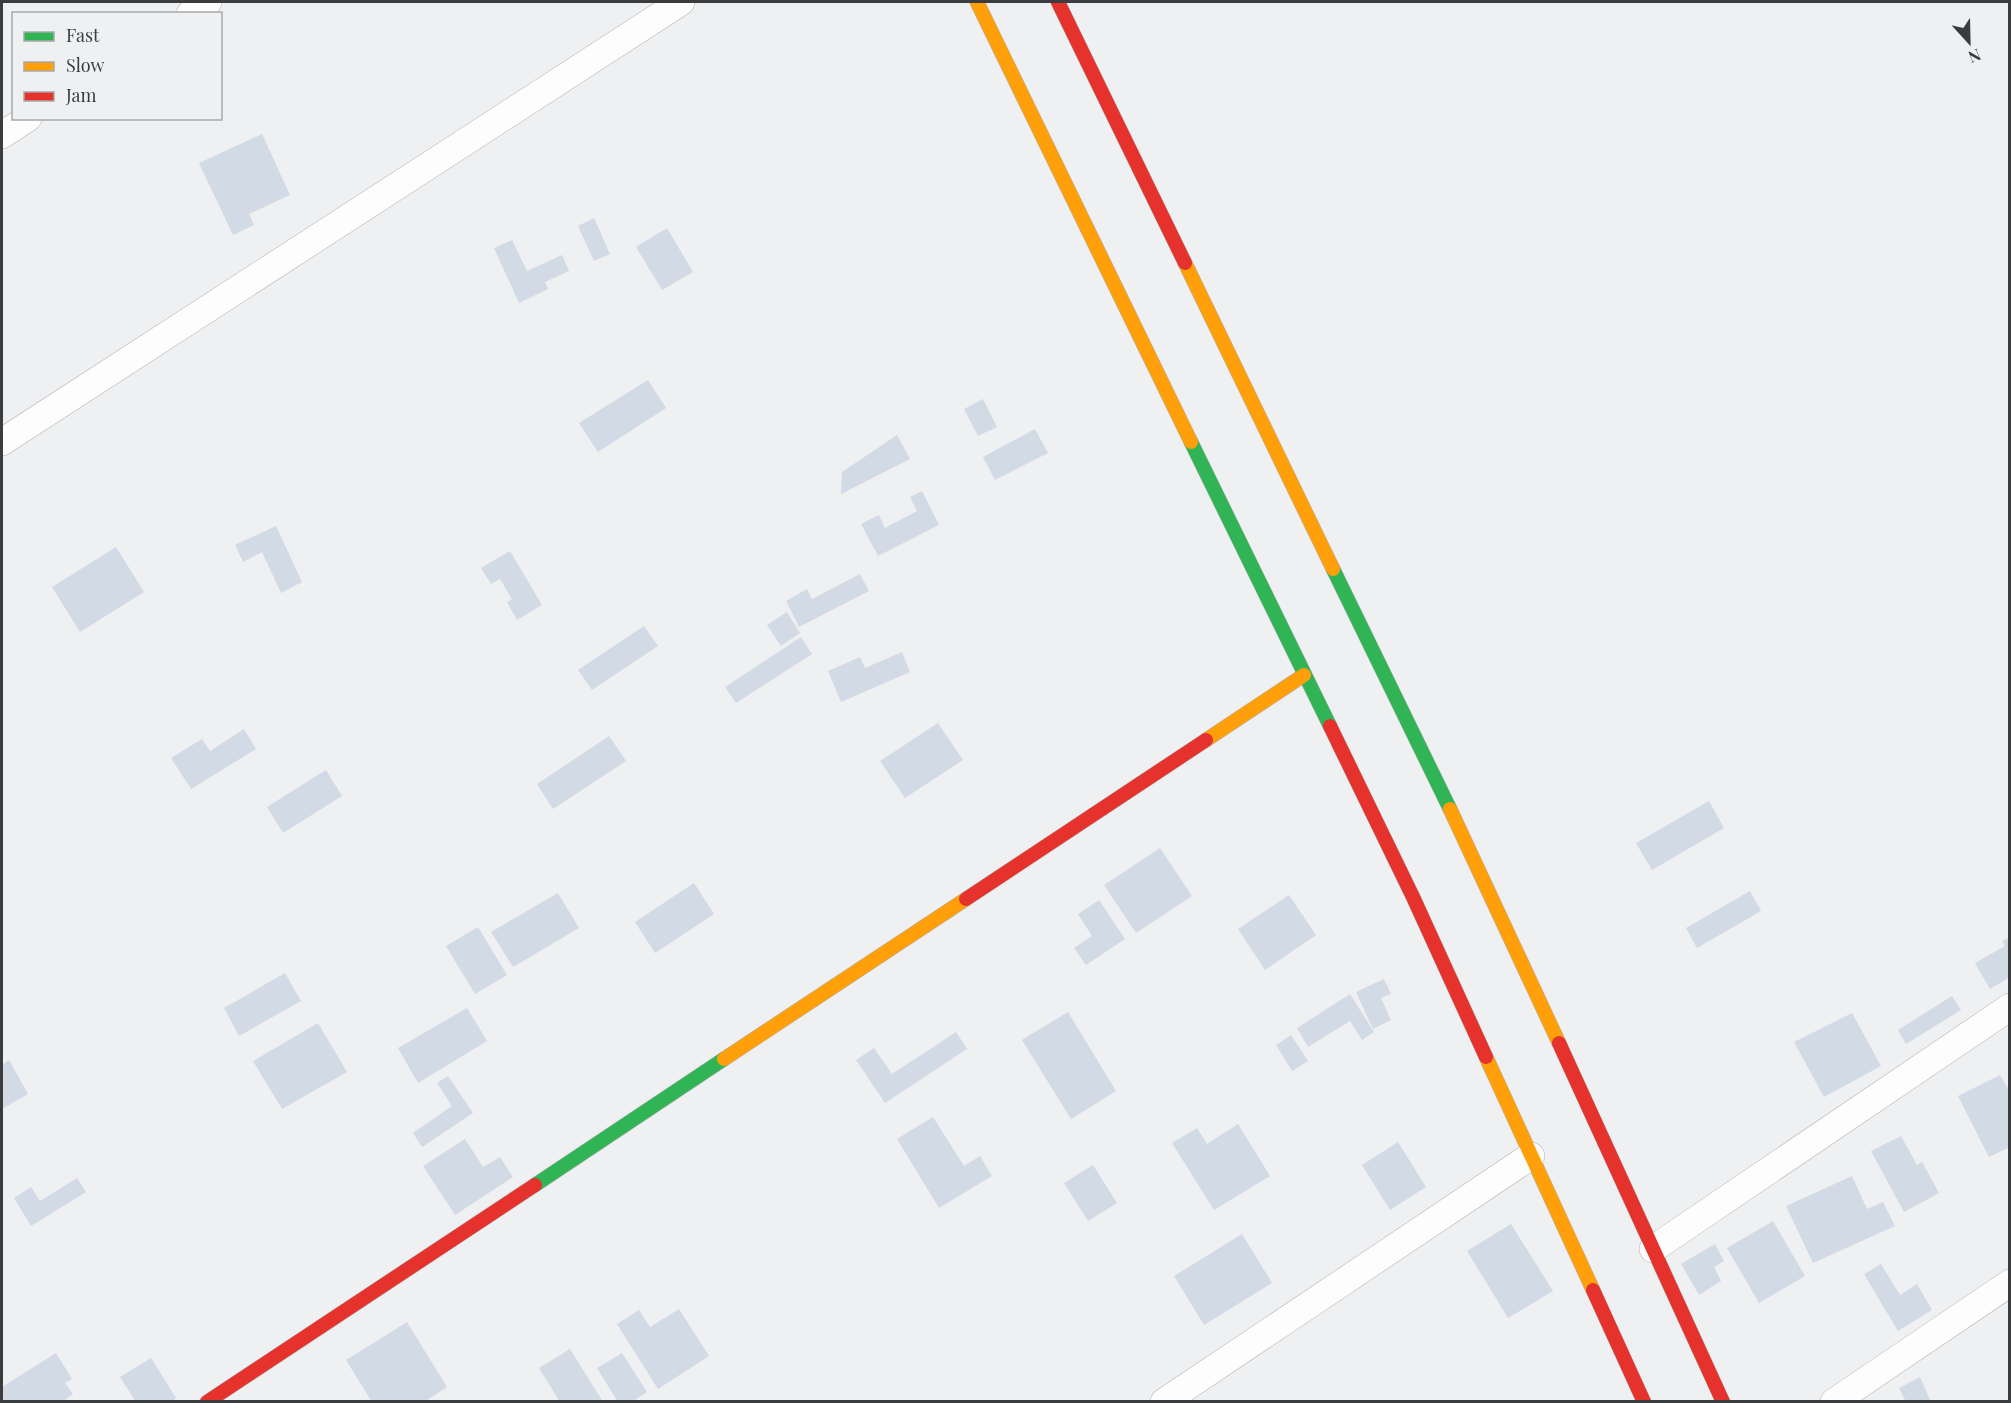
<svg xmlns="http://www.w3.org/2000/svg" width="2011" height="1403" font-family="'Playfair Display',serif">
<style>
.building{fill:#d2dae5}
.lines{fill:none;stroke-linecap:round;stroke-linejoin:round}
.street-casing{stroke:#b1b1b2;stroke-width:28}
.fast-casing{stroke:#b1b1b2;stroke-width:15}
.slow-casing{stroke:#b1b1b2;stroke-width:15}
.jam-casing{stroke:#b1b1b2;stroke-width:15}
.street{stroke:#fdfdfd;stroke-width:27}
.fast{stroke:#30b455;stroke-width:14}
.slow{stroke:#ff9f0a;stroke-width:14}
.jam{stroke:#e5322d;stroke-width:14}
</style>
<rect width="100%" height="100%" fill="#eff0f1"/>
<g class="building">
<polygon points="262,134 290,195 249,214 254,225 233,235 199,163"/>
<polygon points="594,218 610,254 594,261 578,226"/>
<polygon points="667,228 693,272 662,290 636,247"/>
<polygon points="512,240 527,271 562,255 569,271 545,282 548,289 519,303 494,248"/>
<polygon points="648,380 666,408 598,452 579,423"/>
<polygon points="983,399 997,427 978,436 964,409"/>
<polygon points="1035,429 1048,453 995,480 983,457"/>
<polygon points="897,435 910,459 841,494 842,472"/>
<polygon points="922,491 939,525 878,556 861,524 879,515 885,528 917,511 910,497"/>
<polygon points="276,526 302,582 281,593 262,552 243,562 235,545"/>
<polygon points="116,547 144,592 80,632 52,587"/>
<polygon points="510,551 542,605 517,620 507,602 512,599 500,579 491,584 481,568"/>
<polygon points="860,574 869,591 799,627 786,601 807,589 812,599"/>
<polygon points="787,612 800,633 781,646 767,625"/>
<polygon points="644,626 658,646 592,690 578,670"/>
<polygon points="801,637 812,654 736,703 725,687"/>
<polygon points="902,652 910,672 841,702 828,671 860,657 865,668"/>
<polygon points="938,723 963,760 905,798 880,761"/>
<polygon points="244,729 256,749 191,789 171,758 202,739 210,751"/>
<polygon points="609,736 626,761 553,809 537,784"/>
<polygon points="326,770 342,796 283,833 267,807"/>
<polygon points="1709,801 1724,828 1652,870 1636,843"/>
<polygon points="1160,848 1192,896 1136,933 1104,885"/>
<polygon points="694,883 714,914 655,953 635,922"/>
<polygon points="1750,891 1761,911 1697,948 1686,928"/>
<polygon points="558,893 579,928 513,967 491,932"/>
<polygon points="1289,895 1316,935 1265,970 1238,929"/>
<polygon points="1099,900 1125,939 1086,965 1074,948 1092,936 1078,914"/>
<polygon points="478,927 507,975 475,994 446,946"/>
<polygon points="2010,937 2010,977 1990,989 1975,963 2005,946 2002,941"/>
<polygon points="285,973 301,1001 239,1036 224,1008"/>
<polygon points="1384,979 1391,994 1381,998 1391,1020 1373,1029 1356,992"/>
<polygon points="1350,994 1374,1032 1362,1040 1350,1021 1308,1047 1297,1028"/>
<polygon points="1952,996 1961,1010 1906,1044 1898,1030"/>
<polygon points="467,1008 487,1041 418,1083 398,1048"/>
<polygon points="1068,1012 1116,1091 1071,1119 1022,1040"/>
<polygon points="1852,1013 1881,1066 1824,1097 1794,1042"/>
<polygon points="318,1023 347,1072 282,1109 253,1061"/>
<polygon points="956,1032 967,1049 885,1103 856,1060 874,1048 892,1074"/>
<polygon points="1291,1035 1308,1061 1292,1071 1276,1045"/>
<polygon points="9,1060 28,1094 2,1109 2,1065"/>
<polygon points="2000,1075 2010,1092 2010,1147 1989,1157 1958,1096"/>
<polygon points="448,1076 473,1113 422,1147 413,1133 452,1106 437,1083"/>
<polygon points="933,1117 964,1166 980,1156 992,1176 939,1208 897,1139"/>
<polygon points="1238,1124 1270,1176 1214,1210 1172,1143 1197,1128 1207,1144"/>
<polygon points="1901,1136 1917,1165 1922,1162 1939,1193 1904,1212 1871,1151"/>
<polygon points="465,1139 483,1167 500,1157 513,1177 455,1215 423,1166"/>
<polygon points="1398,1142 1426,1187 1390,1210 1362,1165"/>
<polygon points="1093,1165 1117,1203 1088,1221 1064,1183"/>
<polygon points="1852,1176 1867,1209 1883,1202 1895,1226 1813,1263 1786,1206"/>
<polygon points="77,1178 86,1192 31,1226 14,1198 31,1187 40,1201"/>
<polygon points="1773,1221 1805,1276 1759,1303 1727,1248"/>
<polygon points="1511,1224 1553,1291 1508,1318 1467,1251"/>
<polygon points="1242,1234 1272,1283 1204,1325 1174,1276"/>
<polygon points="1715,1244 1724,1261 1714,1267 1721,1281 1699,1295 1681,1264"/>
<polygon points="1881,1264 1900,1295 1917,1284 1932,1310 1898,1331 1864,1274"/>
<polygon points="679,1309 709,1356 658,1389 617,1324 639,1310 650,1327"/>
<polygon points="407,1322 447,1387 424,1402 372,1402 346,1360"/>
<polygon points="570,1349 603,1402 560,1402 539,1368"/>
<polygon points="56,1353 72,1379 65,1383 73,1394 62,1402 2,1402 2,1387"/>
<polygon points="622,1353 647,1392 632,1402 618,1402 597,1368"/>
<polygon points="151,1358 176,1398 171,1402 136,1402 120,1377"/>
<polygon points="1920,1377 1931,1402 1906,1402 1899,1388"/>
</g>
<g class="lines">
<g class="street-casing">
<g id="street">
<polyline points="190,14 208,2"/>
<polyline points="2,135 28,118"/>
<polyline points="2,442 681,2"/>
<polyline points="1653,1249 2010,1007"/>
<polyline points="1164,1402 1531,1156"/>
<polyline points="1834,1402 2010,1283"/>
</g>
</g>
<g class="fast-casing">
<g id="fast">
<polyline points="1191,442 1330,726"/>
<polyline points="1333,569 1450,809"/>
<polyline points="535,1185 724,1059"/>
</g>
</g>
<g class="slow-casing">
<g id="slow">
<polyline points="977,2 1191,442"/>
<polyline points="1185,263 1333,569"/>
<polyline points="1206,740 1304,675"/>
<polyline points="1450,809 1559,1043"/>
<polyline points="1486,1057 1593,1290"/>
<polyline points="724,1059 966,899"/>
</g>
</g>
<g class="jam-casing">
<g id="jam">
<polyline points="1058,2 1185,263"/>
<polyline points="1330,726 1413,897 1486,1057"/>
<polyline points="966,899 1206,740"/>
<polyline points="1559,1043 1723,1402"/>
<polyline points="1593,1290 1644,1402"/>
<polyline points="207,1402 535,1185"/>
</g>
</g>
<use href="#street" class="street"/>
<use href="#fast" class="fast"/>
<use href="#slow" class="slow"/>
<use href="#jam" class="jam"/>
</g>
<rect width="2011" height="1403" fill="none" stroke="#3b3c3d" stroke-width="6"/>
<rect x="12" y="12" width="210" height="108" fill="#eef0f2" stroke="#a6a8aa" stroke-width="1.5"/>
<rect x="24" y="32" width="30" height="9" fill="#30b455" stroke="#a6a8aa" stroke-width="1.5"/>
<text x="66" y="42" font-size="18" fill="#3b3c3d">Fast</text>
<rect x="24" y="62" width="30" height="9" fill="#ff9f0a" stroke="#a6a8aa" stroke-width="1.5"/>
<text x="66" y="72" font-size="18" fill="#3b3c3d">Slow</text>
<rect x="24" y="92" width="30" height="9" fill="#e5322d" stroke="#a6a8aa" stroke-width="1.5"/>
<text x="66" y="102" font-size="18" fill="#3b3c3d">Jam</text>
<g transform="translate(1969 42) rotate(158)" stroke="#eef0f2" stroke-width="4.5" paint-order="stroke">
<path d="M0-4.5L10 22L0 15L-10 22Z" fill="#3b3c3d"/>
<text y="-9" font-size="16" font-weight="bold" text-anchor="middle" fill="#3b3c3d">N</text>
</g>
</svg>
